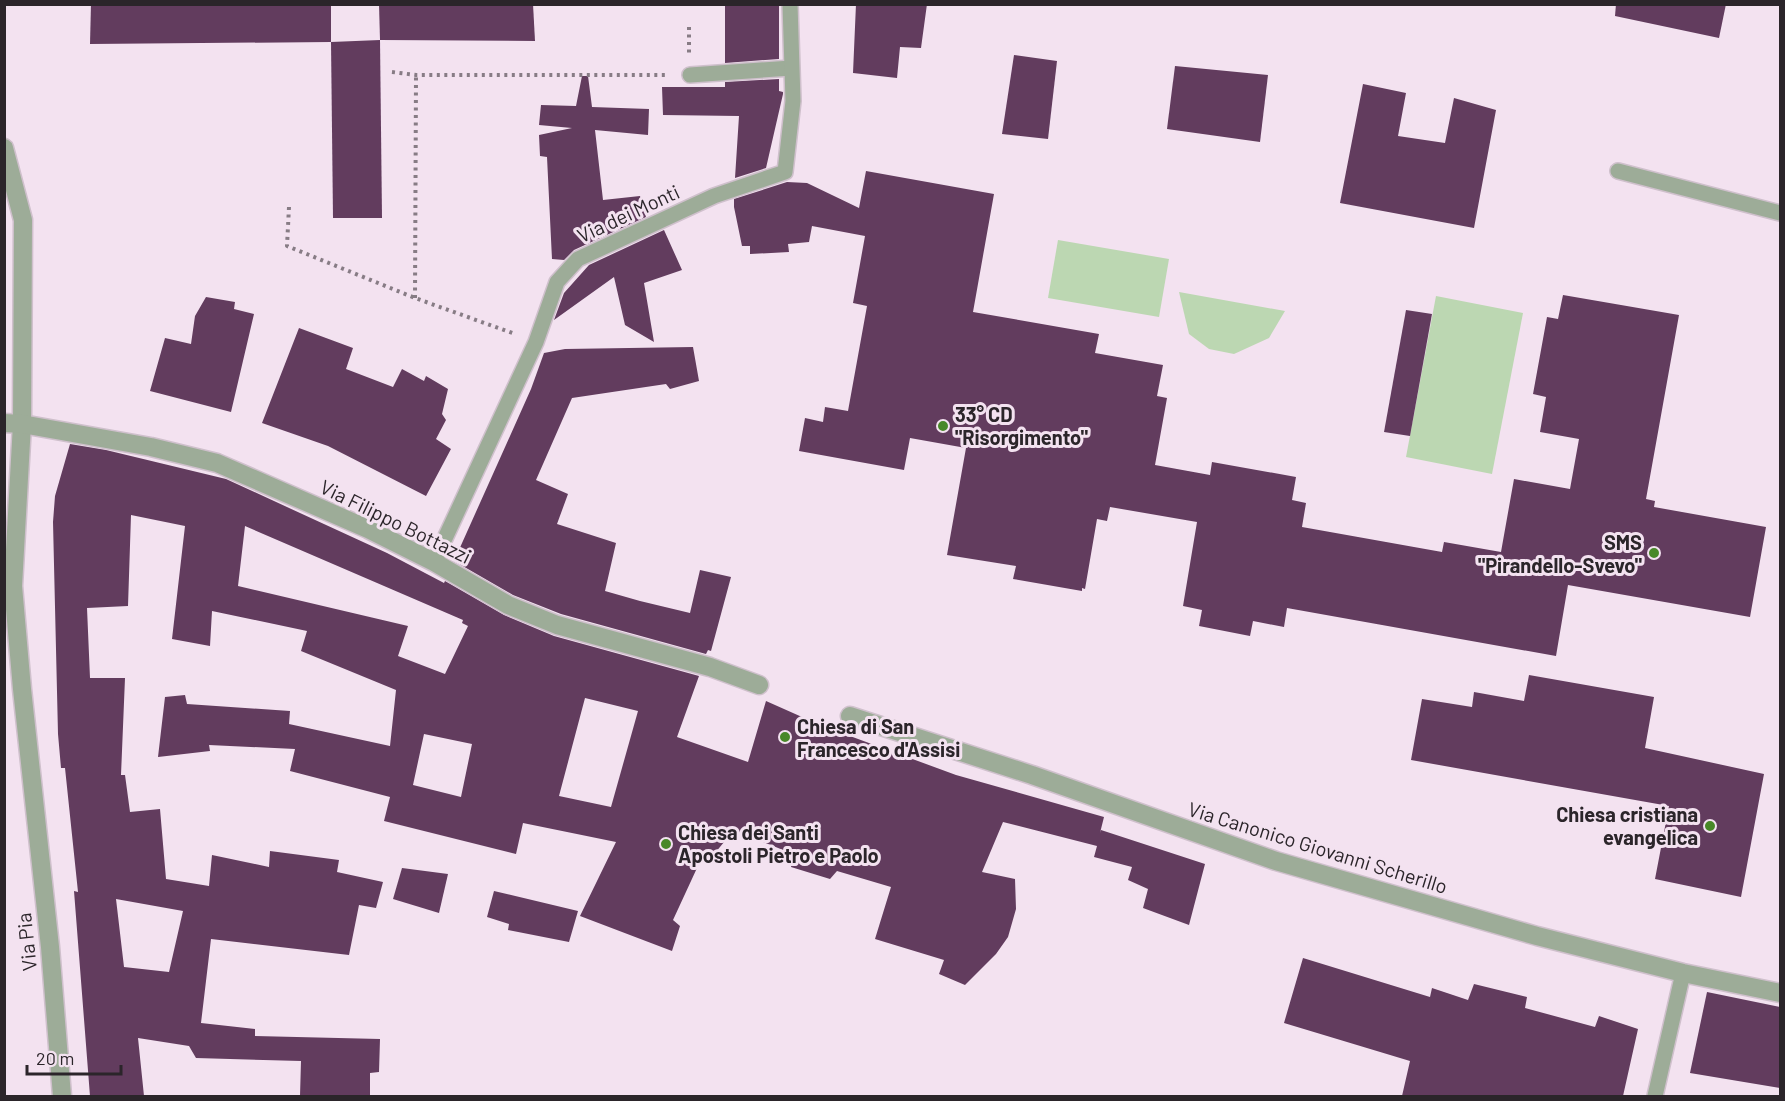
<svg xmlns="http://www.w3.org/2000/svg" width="1785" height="1101" font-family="Barlow,sans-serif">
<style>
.green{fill:#bcd7b2}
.building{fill:#623c5e;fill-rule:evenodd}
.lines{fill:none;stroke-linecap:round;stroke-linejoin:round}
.service-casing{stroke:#cfc0cc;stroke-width:18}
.minor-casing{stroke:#cfc0cc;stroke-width:21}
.path{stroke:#877c85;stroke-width:4;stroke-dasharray:3 4.5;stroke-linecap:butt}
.service{stroke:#9dac98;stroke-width:15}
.minor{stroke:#9dac98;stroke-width:18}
.poi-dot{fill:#488828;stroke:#f3e2f0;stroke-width:2}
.labels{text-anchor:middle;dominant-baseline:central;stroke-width:6;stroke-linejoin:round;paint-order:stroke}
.street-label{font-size:20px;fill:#2b252a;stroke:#f3e2f0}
.poi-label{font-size:20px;font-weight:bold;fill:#2b252a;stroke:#f3e2f0;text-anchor:start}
</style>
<rect width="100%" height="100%" fill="#f3e2f0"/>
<g class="green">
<polygon points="1058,240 1169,259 1159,317 1048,298"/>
<polygon points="1179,292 1285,311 1269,338 1234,354 1209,349 1189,334"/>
<polygon points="1436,296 1523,313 1492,474 1406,457"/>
</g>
<g class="building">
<polygon points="91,4 331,4 331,42 90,44"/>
<polygon points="379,4 533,4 535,41 380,40"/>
<polygon points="725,4 779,4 779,59 725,63"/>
<polygon points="856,4 927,4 921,48 900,47 897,78 853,73"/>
<polygon points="1616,4 1726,4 1719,38 1615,16"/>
<polygon points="380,40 382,218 333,218 331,42"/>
<polygon points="1014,55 1057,61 1048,139 1002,134"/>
<polygon points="1175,66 1268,75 1260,142 1167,129"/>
<polygon points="582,76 588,76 592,107 649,109 648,135 595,130 603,200 640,196 646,217 574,250 564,260 552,259 547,157 540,156 539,135 572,128 539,125 541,105 576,106"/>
<polygon points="779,79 779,91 783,92 783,94 766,168 735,178 739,116 663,115 662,87 725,87 725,82"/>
<polygon points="1363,84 1406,93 1398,136 1445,143 1454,98 1496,110 1474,228 1340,203"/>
<polygon points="866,171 994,194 973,312 1099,334 1095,353 1163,365 1157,396 1167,398 1155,465 1210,475 1212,462 1296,477 1292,500 1306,503 1302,527 1442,552 1444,542 1501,552 1514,479 1570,489 1579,439 1540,432 1546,397 1533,394 1547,317 1558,319 1563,295 1679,315 1646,499 1655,501 1654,507 1766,527 1750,617 1568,585 1556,656 1287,608 1284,627 1253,621 1250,636 1199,626 1202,610 1183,606 1197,522 1110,507 1107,521 1097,519 1085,589 1082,588 1082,591 1013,579 1016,566 947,555 966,448 910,438 904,470 799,451 805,418 823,422 825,407 848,411 867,306 853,303 865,236 812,226 809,242 788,244 789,252 750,254 750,246 742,246 734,207 734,199 787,182 807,183 859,208"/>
<polygon points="664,230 682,270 644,283 654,342 625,325 614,277 554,320 564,293 589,265"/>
<polygon points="206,297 235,302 234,309 254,314 231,412 150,391 165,338 191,344 195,316"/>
<polygon points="1406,310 1432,314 1410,436 1384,432"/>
<polygon points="299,328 353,348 346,369 393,387 402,369 424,381 426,376 448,389 442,414 446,420 436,439 451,449 426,496 328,446 262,423"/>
<polygon points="693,347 699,381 670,389 666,384 572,398 536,480 568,494 557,524 616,543 605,591 640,601 690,613 700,570 731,577 711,651 708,650 706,654 561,614 513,595 454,561 531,389 544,353 565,349"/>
<path d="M 70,444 L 106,450 L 226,479 L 387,553 L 444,583 L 445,581 L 504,615 L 554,636 L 699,676 L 677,737 L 748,762 L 766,701 L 820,725 L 956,775 L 1104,817 L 1100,833 L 1101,830 L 1205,864 L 1189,925 L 1143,908 L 1148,889 L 1128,880 L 1132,867 L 1094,857 L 1097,846 L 1003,822 L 982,872 L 1015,879 L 1016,909 L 1008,937 L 996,954 L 965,985 L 939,974 L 944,960 L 875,939 L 891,887 L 837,871 L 830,879 L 791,867 L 793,854 L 734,830 L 715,853 L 703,855 L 673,920 L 680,926 L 672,951 L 580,916 L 616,842 L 523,823 L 516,854 L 384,821 L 390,797 L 290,771 L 295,749 L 209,745 L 210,751 L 158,757 L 165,697 L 185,695 L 187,704 L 290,711 L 289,724 L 390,746 L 396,690 L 301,651 L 307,631 L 212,611 L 210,646 L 172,639 L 185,526 L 131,515 L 128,606 L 87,608 L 90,678 L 125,678 L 121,775 L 125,775 L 130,812 L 160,809 L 166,879 L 209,886 L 212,855 L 269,867 L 270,851 L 339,860 L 337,872 L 383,882 L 376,908 L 359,905 L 349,955 L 211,939 L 201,1023 L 255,1029 L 255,1036 L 380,1039 L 379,1072 L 370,1073 L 370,1096 L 300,1096 L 301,1061 L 196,1058 L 189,1046 L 138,1038 L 144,1096 L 90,1096 L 74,891 L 78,892 L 65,768 L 61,768 L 58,734 L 53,522 L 55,496 ZM 245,526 L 463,620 L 462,623 L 468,626 L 445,674 L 398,656 L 408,626 L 238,586 ZM 585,698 L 638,711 L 611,807 L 559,796 ZM 424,734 L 472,744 L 461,797 L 413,785 ZM 116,899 L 183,911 L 169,972 L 124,967 Z"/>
<polygon points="1529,675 1654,697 1645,748 1764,774 1741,897 1655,879 1669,806 1411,760 1422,699 1472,707 1474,692 1524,701"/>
<polygon points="402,868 448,874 439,913 393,899"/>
<polygon points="494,891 578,911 569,942 508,930 509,924 487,917"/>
<polygon points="1303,958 1430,997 1432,988 1468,1000 1474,984 1527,997 1525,1008 1595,1027 1599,1016 1638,1029 1623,1096 1402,1096 1410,1061 1284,1023"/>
<polygon points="1707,992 1780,1007 1780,1088 1690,1073"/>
</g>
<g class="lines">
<g class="service-casing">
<g id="service">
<polyline points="690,75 791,68"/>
<polyline points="1618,171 1780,213"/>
<polyline points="434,562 536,342 557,282 578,259 714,196 785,172 793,101 790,4"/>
<polyline points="1655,1096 1683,973"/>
</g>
</g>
<g class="minor-casing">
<g id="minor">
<polyline points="4,148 23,220 22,424 13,586 22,689 50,947 62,1096"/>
<polyline points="4,423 22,424 151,447 217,463 368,529 434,562 508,605 557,625 710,667 759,685"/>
<polyline points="850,716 1032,775 1276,861 1537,936 1683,973 1780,993"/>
</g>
</g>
<g class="path">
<polyline points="689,27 689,54"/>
<polyline points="392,72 416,75 667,75"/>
<polyline points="289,207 287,246 415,298 515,334"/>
<polyline points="415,298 416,75"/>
</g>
<use href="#service" class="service"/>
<use href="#minor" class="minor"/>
</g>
<g class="poi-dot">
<circle cx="943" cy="426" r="6"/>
<circle cx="1654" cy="553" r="6"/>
<circle cx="785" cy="737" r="6"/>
<circle cx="1710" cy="826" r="6"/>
<circle cx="666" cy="844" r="6"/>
</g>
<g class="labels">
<g class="street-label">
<text transform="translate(628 213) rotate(-25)">Via dei Monti</text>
<text transform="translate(396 521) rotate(26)">Via Filippo Bottazzi</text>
<text transform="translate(1318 847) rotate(17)">Via Canonico Giovanni Scherillo</text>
<text transform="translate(26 942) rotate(-96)">Via Pia</text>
</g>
<g class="poi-label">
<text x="955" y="414">33° CD<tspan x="955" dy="23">"Risorgimento"</tspan></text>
<text x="1642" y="542" text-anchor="end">SMS<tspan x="1642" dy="23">"Pirandello-Svevo"</tspan></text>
<text x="797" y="726">Chiesa di San<tspan x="797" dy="23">Francesco d'Assisi</tspan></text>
<text x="1698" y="814" text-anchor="end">Chiesa cristiana<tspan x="1698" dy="23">evangelica</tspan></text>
<text x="678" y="832">Chiesa dei Santi<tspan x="678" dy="23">Apostoli Pietro e Paolo</tspan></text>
</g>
</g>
<rect width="1785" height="1101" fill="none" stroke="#2b252a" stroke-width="12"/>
<path d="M27 1065v9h94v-9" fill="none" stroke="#2b252a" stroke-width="3"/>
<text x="36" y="1065" font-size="18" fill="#2b252a" stroke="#f3e2f0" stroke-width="4.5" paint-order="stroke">20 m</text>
</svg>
